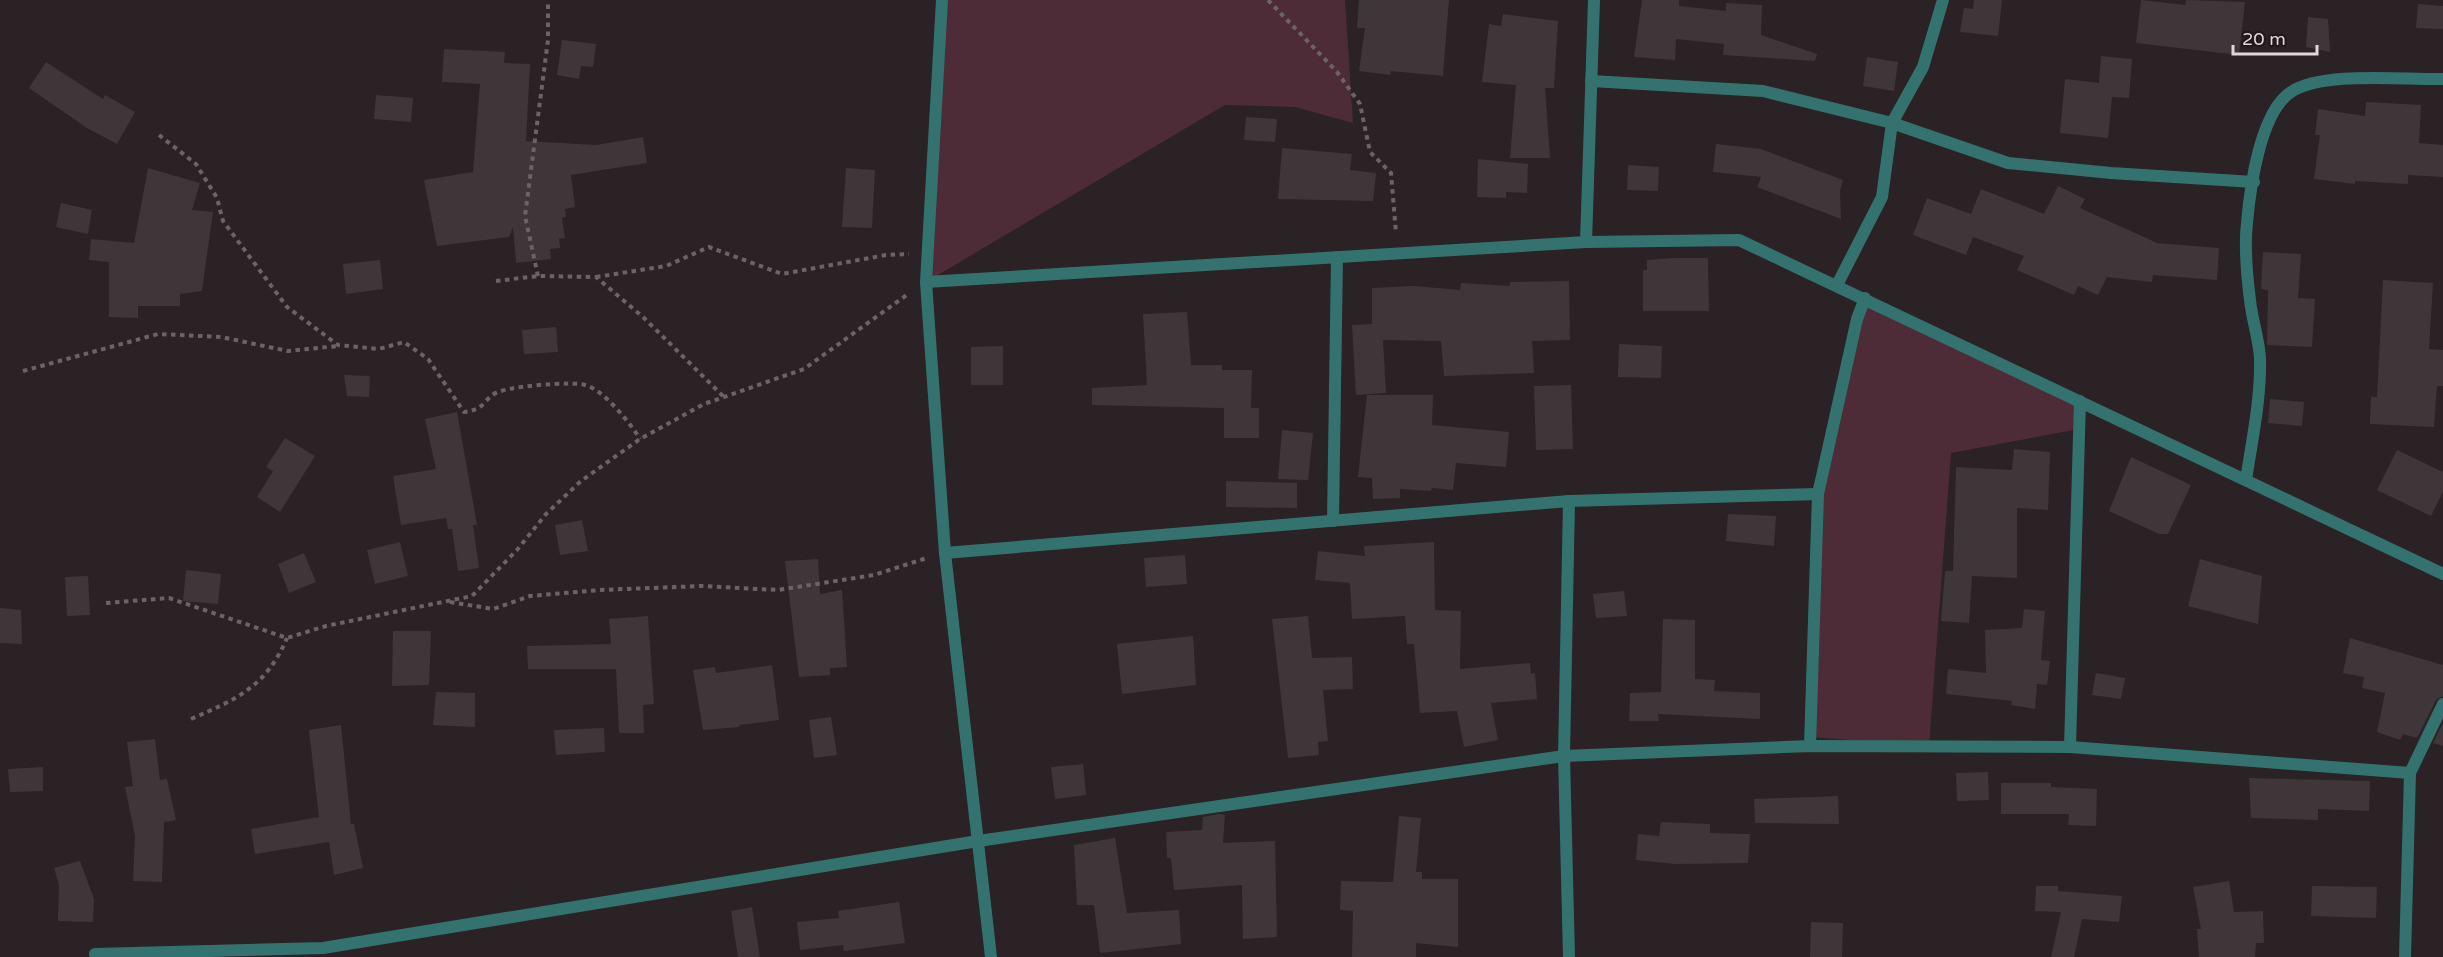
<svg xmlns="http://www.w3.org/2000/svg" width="2443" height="957" font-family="'Varela Round',sans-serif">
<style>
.green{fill:#4d2c37}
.building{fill:#3f3639}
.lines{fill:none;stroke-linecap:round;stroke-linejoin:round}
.path{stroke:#6b6466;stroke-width:4;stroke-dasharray:4.5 4.5;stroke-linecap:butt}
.street{stroke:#33726f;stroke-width:12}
</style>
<rect width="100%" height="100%" fill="#2a2224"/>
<g class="green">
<polygon points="942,0 1345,0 1353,123 1295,107 1225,105 926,282"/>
<polygon points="1865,298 2080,401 2079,429 1951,453 1929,746 1810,737 1818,494"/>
</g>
<g class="building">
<polygon points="1359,0 1449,0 1443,76 1391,71 1390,75 1359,71 1365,28 1357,28"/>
<polygon points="1642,0 1679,0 1679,6 1726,11 1726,3 1762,5 1761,35 1817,54 1815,61 1723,55 1724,44 1676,39 1675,60 1634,57"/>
<polygon points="1974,0 2002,0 1998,36 1960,32 1964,8 1973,9"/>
<polygon points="2141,0 2185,5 2186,0 2245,2 2239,55 2136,43"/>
<polygon points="2418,4 2443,6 2443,29 2416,28"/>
<polygon points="1503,14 1558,21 1554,88 1545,88 1550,158 1510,158 1516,85 1482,82 1489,24 1501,26"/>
<polygon points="2308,17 2328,19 2330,52 2306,47"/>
<polygon points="562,40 596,44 593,67 581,66 579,79 557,75"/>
<polygon points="444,49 505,52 504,63 530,64 526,141 596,145 643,137 647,163 571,175 575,207 565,209 566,217 562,218 565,238 559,239 560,248 550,249 551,259 516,263 513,227 509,237 437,246 424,180 473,172 480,84 442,82"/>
<polygon points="2101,56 2132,59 2129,98 2112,97 2108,138 2060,133 2065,79 2099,83"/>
<polygon points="1867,57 1898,62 1894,91 1863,86"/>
<polygon points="46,62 103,99 105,95 135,112 117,144 87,128 29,88"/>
<polygon points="376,95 413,98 411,122 374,119"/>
<polygon points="2366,102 2421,105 2419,143 2443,145 2443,177 2408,175 2408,184 2355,181 2355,184 2314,179 2320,135 2315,135 2318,109 2365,116"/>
<polygon points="1246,117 1277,119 1275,142 1244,140"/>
<polygon points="1716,144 1761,149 1843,180 1840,191 1841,219 1757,187 1761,177 1713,172"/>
<polygon points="1282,148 1352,154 1350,170 1376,173 1373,201 1278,199"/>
<polygon points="1478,159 1528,164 1527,193 1506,192 1506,198 1477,197"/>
<polygon points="1628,165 1659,167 1658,191 1627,190"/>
<polygon points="148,168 200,183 192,210 213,212 202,291 180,294 180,306 138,306 138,318 109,317 109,262 89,260 91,239 134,243"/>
<polygon points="846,168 875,170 872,228 842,227"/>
<polygon points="2058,186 2085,199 2080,208 2157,243 2219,248 2217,280 2153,275 2152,282 2107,277 2098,295 2078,286 2074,295 2017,270 2024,256 1973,237 1966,255 1913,235 1927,198 1971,214 1981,189 2044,214"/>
<polygon points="61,203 92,210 88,234 56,227"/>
<polygon points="2263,252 2301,254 2298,298 2315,299 2312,347 2267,345 2268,290 2261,289"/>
<polygon points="1674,258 1708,258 1709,311 1643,311 1643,270 1647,270 1647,260"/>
<polygon points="380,260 383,289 346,294 343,264"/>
<polygon points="2383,280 2433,283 2429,349 2443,350 2443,386 2437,386 2434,427 2370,424 2371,397 2377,397"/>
<polygon points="1569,281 1570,340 1532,341 1534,373 1444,376 1441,341 1383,340 1386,393 1356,395 1352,325 1372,324 1372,288 1414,286 1460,290 1461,283 1510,286 1510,282"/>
<polygon points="1187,312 1191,365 1222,365 1222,370 1252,370 1251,408 1259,408 1259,438 1224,438 1224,408 1092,405 1092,388 1147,385 1143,314"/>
<polygon points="556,327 558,352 524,354 522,330"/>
<polygon points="1619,344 1662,346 1661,378 1618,377"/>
<polygon points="1003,346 1003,385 971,385 971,347"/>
<polygon points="344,375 370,376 369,397 347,396"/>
<polygon points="1571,385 1573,449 1536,450 1534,386"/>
<polygon points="1367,395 1433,395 1432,425 1509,432 1506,467 1456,463 1453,490 1432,488 1431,491 1400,489 1400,498 1373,499 1372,478 1358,477"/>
<polygon points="2270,399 2304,402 2302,426 2268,423"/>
<polygon points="457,412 477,525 473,525 479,568 458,571 452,529 448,529 446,518 401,525 393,476 436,469 425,419"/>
<polygon points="1282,430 1313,433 1308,480 1278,479"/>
<polygon points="285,438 315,456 280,512 257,497 273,471 266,467"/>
<polygon points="2014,449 2050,452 2048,510 2017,508 2017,578 1972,576 1969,623 1941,621 1945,571 1953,571 1956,467 2012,470"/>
<polygon points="2397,450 2443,472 2443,492 2431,516 2377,490"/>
<polygon points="2131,457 2191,485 2168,534 2159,534 2109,511"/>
<polygon points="1226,481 1297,483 1297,508 1226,507"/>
<polygon points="1728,514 1776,516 1774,546 1726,541"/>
<polygon points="582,520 588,551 560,555 555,525"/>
<polygon points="400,542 408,576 375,584 367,550"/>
<polygon points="1434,542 1435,610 1461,611 1460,669 1530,663 1531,674 1535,673 1537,699 1491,703 1498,740 1464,747 1457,711 1420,713 1414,644 1407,644 1405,616 1352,619 1350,583 1315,580 1318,551 1365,556 1364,546"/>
<polygon points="304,553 316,582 289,593 278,564"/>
<polygon points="1185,555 1187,584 1146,587 1144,558"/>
<polygon points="818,559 820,594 842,590 847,667 830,668 830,675 799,677 785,561"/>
<polygon points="2200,559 2262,576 2258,624 2188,606"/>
<polygon points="186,570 221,574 218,604 183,601"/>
<polygon points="88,576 90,615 67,616 65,577"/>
<polygon points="1624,591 1627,616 1596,618 1593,594"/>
<polygon points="0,608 21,610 22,644 0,643"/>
<polygon points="2024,609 2045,611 2041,660 2050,661 2047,685 2037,684 2035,709 2011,705 2012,701 1946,694 1948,669 1986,673 1985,630 2022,628"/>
<polygon points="648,616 654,704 643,705 644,733 619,733 616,669 528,669 527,646 611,644 609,619"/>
<polygon points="1308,616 1312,658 1352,657 1353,689 1323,690 1328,741 1318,742 1319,755 1288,758 1272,619"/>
<polygon points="1663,619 1695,620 1695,679 1715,680 1714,691 1760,693 1760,719 1658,714 1659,721 1629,721 1630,693 1661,692"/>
<polygon points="393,631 431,631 429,685 392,686"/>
<polygon points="1193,636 1196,685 1122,694 1117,644"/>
<polygon points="2350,638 2443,665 2443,696 2436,700 2417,738 2403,734 2400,740 2377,732 2385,693 2362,688 2364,677 2343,673"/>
<polygon points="772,665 779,720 739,725 740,727 703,730 693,670 715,667 716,673"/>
<polygon points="2096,673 2125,678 2121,699 2092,695"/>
<polygon points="436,692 475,693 475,727 433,725"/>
<polygon points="831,717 837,755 814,758 809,720"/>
<polygon points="2443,723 2443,746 2433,743"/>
<polygon points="341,725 351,824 354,824 363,868 334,875 329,842 255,854 251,829 319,817 309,730"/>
<polygon points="604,728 605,752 556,755 554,730"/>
<polygon points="155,739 160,780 167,779 176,820 164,822 162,882 133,881 135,836 125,787 133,786 127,742"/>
<polygon points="1083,764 1086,795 1055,799 1051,767"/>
<polygon points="43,767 43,791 10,792 8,769"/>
<polygon points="1988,772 1989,800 1957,801 1956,773"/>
<polygon points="2249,778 2370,781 2369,811 2318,809 2318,820 2251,818"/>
<polygon points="2001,783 2051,783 2051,787 2097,789 2096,826 2068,825 2069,814 2001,814"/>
<polygon points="1838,796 1839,824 1755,823 1754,799"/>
<polygon points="1219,814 1225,815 1223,843 1275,841 1277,937 1243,939 1242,885 1174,890 1171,858 1167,858 1166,832 1202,830 1203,817"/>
<polygon points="1399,816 1421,818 1416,872 1422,872 1422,879 1458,879 1458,947 1416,943 1416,957 1352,957 1353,911 1340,910 1341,881 1393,882"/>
<polygon points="1661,822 1710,824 1710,833 1750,834 1748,863 1675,864 1636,860 1638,834 1659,836"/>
<polygon points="1115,838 1127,913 1179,910 1181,944 1100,953 1094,905 1077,905 1074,845"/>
<polygon points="80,861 94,899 93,922 58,921 59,885 54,868"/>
<polygon points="2229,881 2234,912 2263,911 2264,943 2256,943 2255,957 2199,957 2197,929 2201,929 2193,887"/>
<polygon points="2036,886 2058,886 2058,891 2122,896 2119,922 2082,919 2074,957 2051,957 2061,912 2035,911"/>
<polygon points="2312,886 2377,887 2376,918 2311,916"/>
<polygon points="899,902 905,943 844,951 843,945 800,950 797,922 839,918 838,911"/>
<polygon points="752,907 760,957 738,957 731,911"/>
<polygon points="1811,922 1843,923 1842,957 1810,957"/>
</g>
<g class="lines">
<g class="path">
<polyline points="1268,0 1337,72 1360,104 1370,152 1391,173 1396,233"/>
<path d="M 159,135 L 196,164 L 217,198 L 223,221 L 287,307 L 338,345 L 379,349 L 404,342 L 428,359 L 464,412 C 485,409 480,404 494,394 C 505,386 572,381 585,385 C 603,389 631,424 640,439"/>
<polyline points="538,276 525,216 548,40 548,0"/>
<polyline points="596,277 666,266 709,247 782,274 886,255 909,254"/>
<polyline points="496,281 538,276 596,277 643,317 724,397"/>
<polyline points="23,371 158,334 221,337 288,351 338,346"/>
<polyline points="450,602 493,609 530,596 600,590 702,586 778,590 874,575 927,558"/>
<polyline points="106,603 169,598 287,638 326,626 472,596 517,550 546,514 581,481 640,439 704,404 804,369 908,294"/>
<path d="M 191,719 C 237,699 266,687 287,638"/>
</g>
<g class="street">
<polyline points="942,0 926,282 945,553 991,957"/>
<polyline points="1591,81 1763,91 1892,123 2008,163 2111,173 2254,182"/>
<polyline points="1586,242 1594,0"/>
<polyline points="926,282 1586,242 1739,240 2443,574"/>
<polyline points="1837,285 1882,197 1892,123 1923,67 1943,0"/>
<path d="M 2246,480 C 2252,440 2261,399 2260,358 C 2259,339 2252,320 2250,300 C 2247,276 2244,247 2247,223 C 2250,188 2260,112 2291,92 C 2323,71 2403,80 2443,79"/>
<polyline points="1333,521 1337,257"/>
<polyline points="945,553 1569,501 1818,494"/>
<polyline points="1810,746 1818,494 1857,319 1865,298"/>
<polyline points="2070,747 2080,401"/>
<polyline points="95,954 323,948 978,841 1564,756 1810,746 2070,747 2410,773"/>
<polyline points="1569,957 1564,756 1569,501"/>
<polyline points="2405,957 2410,773 2443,704"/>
</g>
</g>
<path d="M2233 45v9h84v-9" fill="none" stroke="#ded8da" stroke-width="3"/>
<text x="2242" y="45" font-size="18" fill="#ded8da" stroke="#21181b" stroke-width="4.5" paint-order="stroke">20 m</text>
</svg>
